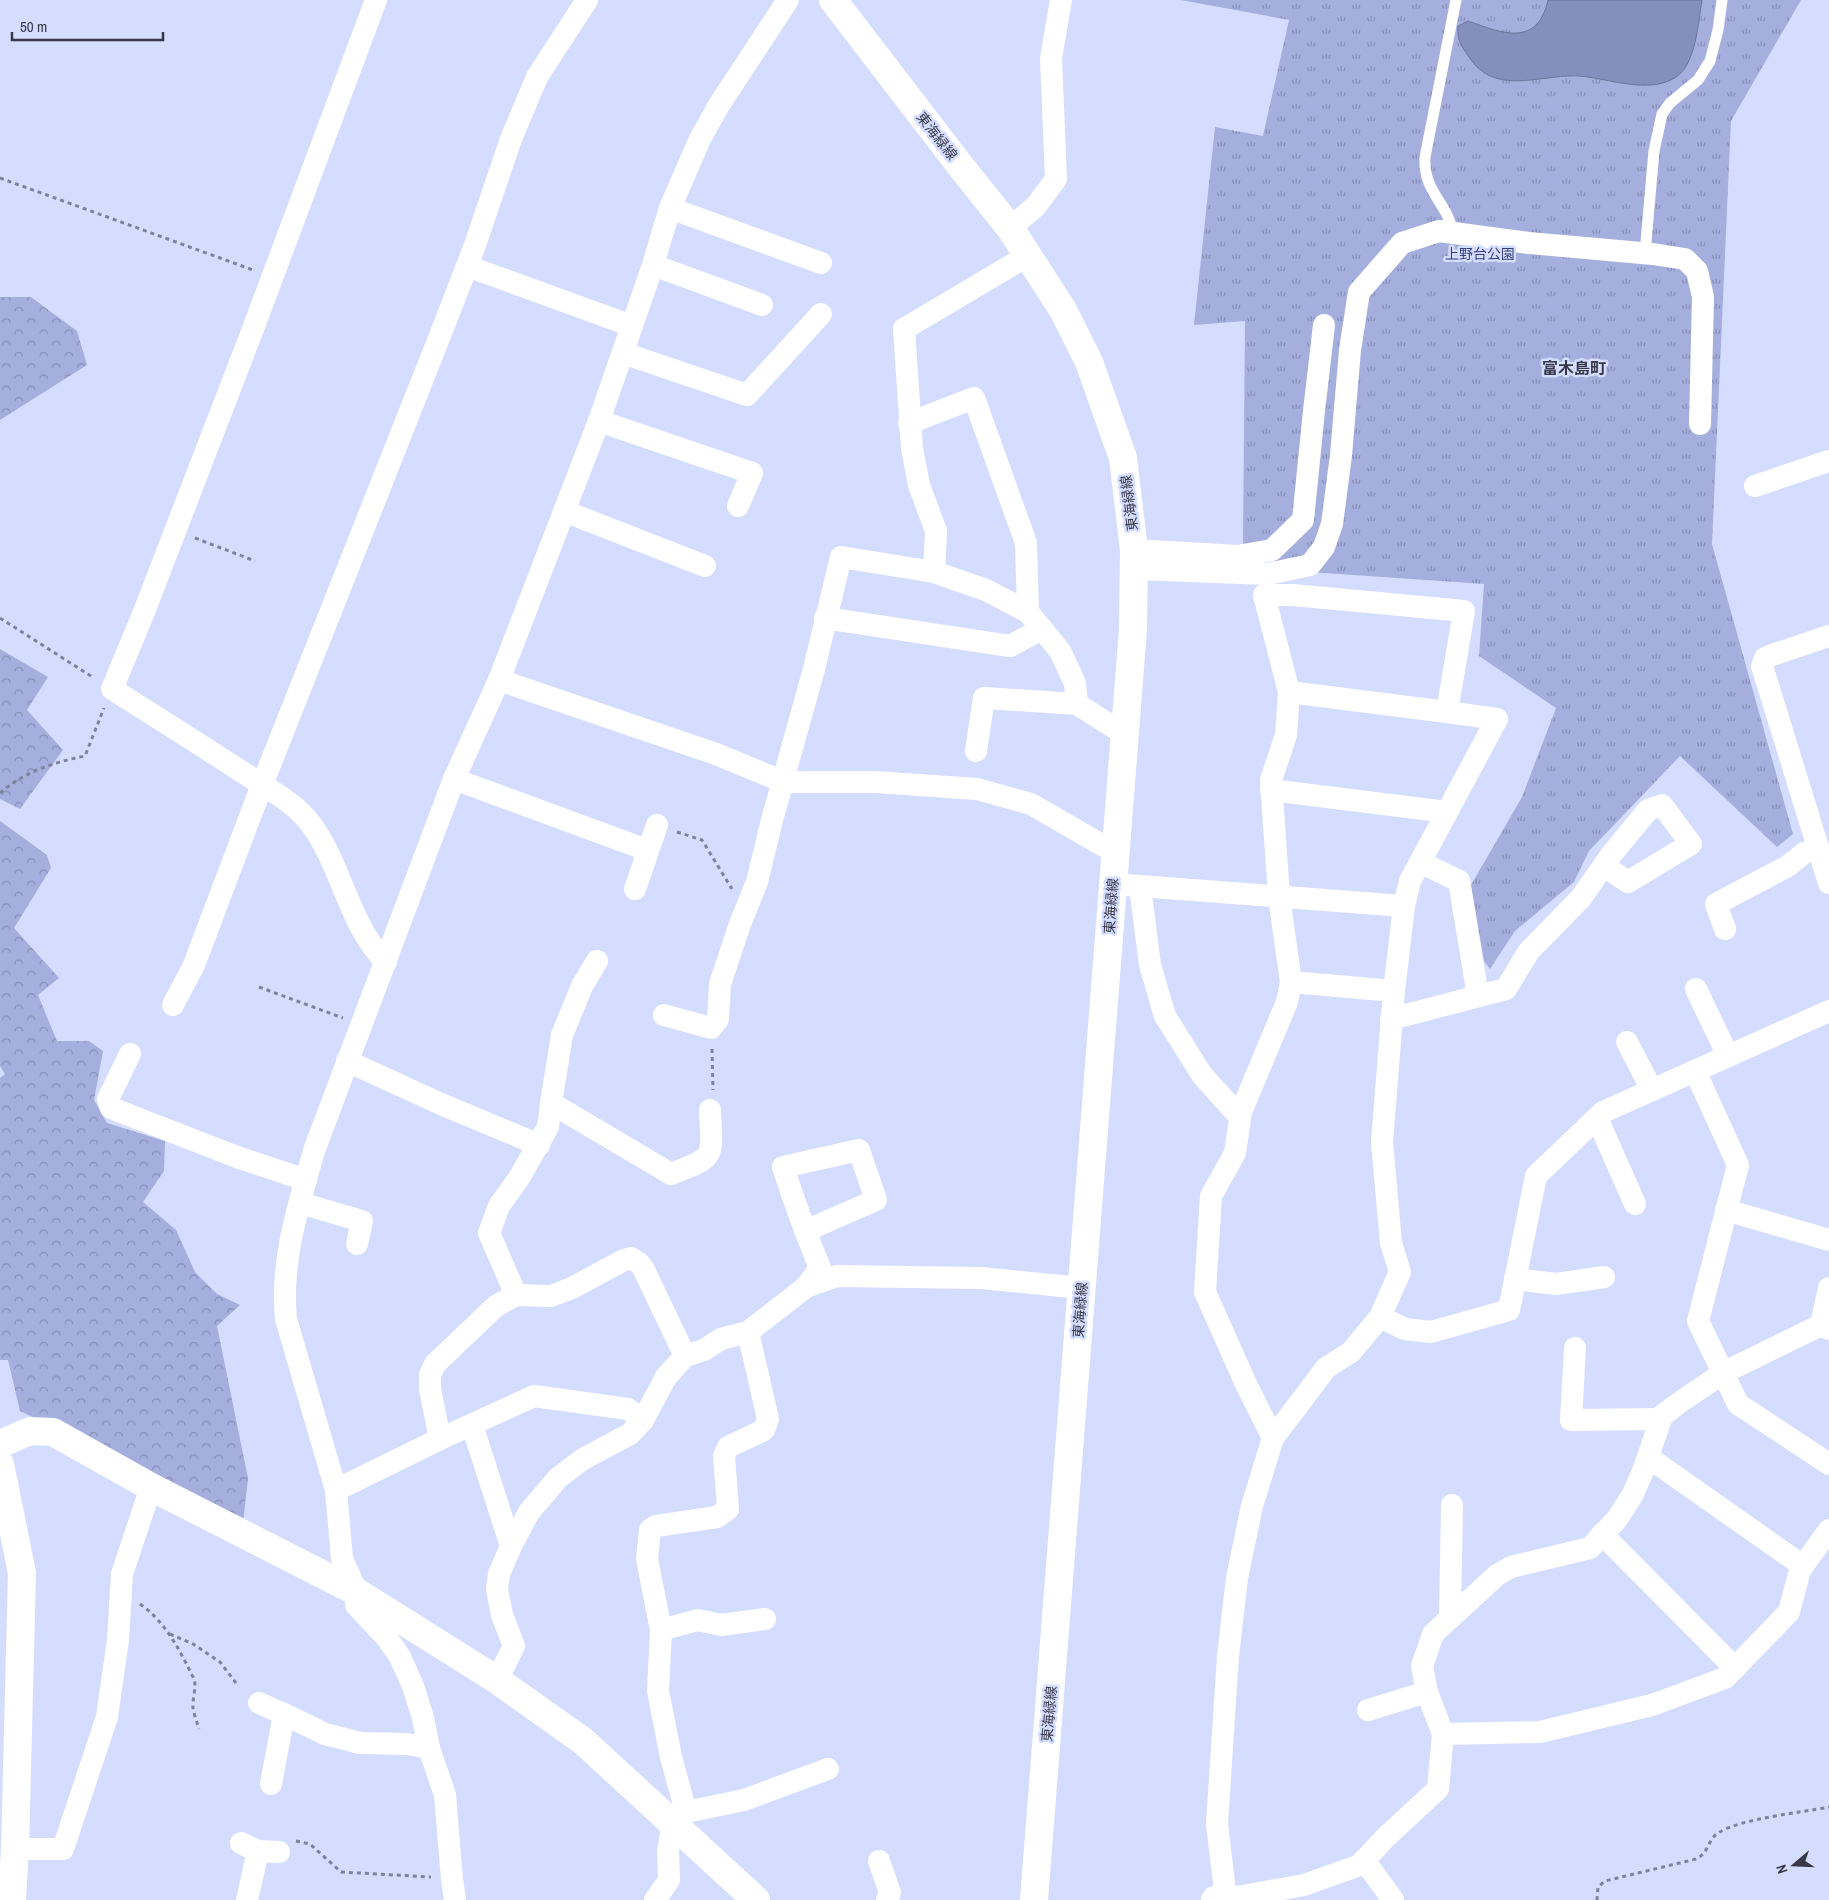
<svg xmlns="http://www.w3.org/2000/svg" width="1829" height="1900" font-family="'Archivo Narrow','Noto Sans JP',sans-serif">
<style>
.grass{fill:url(#grass-tufts)}
.forest{fill:url(#forest-crowns)}
.water{fill:#858fbe;stroke:#6d759a}
.lines{fill:none;stroke-linecap:round;stroke-linejoin:round}
.path{stroke:#7e839a;stroke-width:3;stroke-dasharray:4 4;stroke-linecap:butt}
.lane{stroke:#fff;stroke-width:11}
.street{stroke:#fff;stroke-width:22}
.secondary{stroke:#fff;stroke-width:28}
.labels{text-anchor:middle;dominant-baseline:central;stroke-width:5;stroke-linejoin:round;paint-order:stroke}
.street-label{font-size:14px;fill:#363846;stroke:#d5ddff}
.park-label{font-size:14px;fill:#373e7b;stroke:#d5ddff}
.quarter-label{font-size:16px;font-weight:bold;fill:#363846;stroke:#d5ddff}
</style>
<defs>
<pattern id="grass-tufts" width="24" height="20" patternUnits="userSpaceOnUse" patternTransform="scale(1.25)"><rect width="24" height="20" fill="#a5afde"/><path d="M3 7l-1-3M5 7V3M7 7l1-3M15 17l-1-3M17 17v-4M19 17l1-3" fill="none" stroke="#878fb6"/></pattern>
<pattern id="forest-crowns" width="20" height="18" patternUnits="userSpaceOnUse" patternTransform="scale(1.25)"><rect width="20" height="18" fill="#a5afde"/><path d="M2 6a3 3 0 1 1 6 0M12 15a3 3 0 1 1 6 0" fill="none" stroke="#878fb6"/></pattern>
</defs>
<rect width="100%" height="100%" fill="#d5ddff"/>
<polygon class="grass" points="1181,0 1801,0 1731,121 1712,544 1793,834 1777,847 1680,756 1589,851 1574,882 1515,931 1490,969 1484,961 1471,885 1522,797 1556,708 1479,656 1484,584 1295,571 1243,544 1245,321 1194,325 1215,127 1263,136 1289,20"/>
<g class="forest">
<polygon points="0,297 31,297 77,331 87,365 0,420"/>
<polygon points="0,649 48,677 27,710 63,750 20,809 0,799"/>
<polygon points="0,821 47,855 51,868 14,928 59,978 38,995 57,1041 89,1041 103,1051 94,1100 107,1123 165,1141 164,1171 143,1202 176,1230 195,1272 217,1294 240,1305 217,1326 248,1478 243,1523 58,1429 20,1411 8,1360 0,1360 0,1078 5,1074 0,1066"/>
</g>
<path class="water" d="M 1548,0 L 1702,0 C 1698,23 1696,64 1676,77 C 1650,95 1607,78 1579,76 C 1540,74 1495,97 1469,57 C 1461,45 1457,41 1458,26 L 1468,21 C 1502,33 1537,48 1548,0 Z"/>
<g class="lines">
<g class="path">
<polyline points="0,178 253,270"/>
<polyline points="195,538 255,561"/>
<polyline points="0,618 94,678"/>
<path d="M 0,793 C 24,772 54,762 85,756 L 104,708"/>
<polyline points="677,832 702,840 732,889"/>
<polyline points="259,987 343,1018"/>
<polyline points="712,1049 713,1090"/>
<path d="M 140,1604 C 166,1622 180,1651 194,1679 C 197,1687 192,1699 193,1708 C 194,1715 197,1722 199,1729"/>
<polyline points="170,1634 193,1644 220,1662 236,1683"/>
<polyline points="296,1841 310,1844 341,1872 431,1877"/>
<path d="M 1597,1900 L 1598,1887 L 1605,1881 L 1696,1859 C 1709,1853 1708,1839 1718,1833 C 1742,1818 1800,1813 1829,1807"/>
</g>
<g class="lane">
<path d="M 1452,233 C 1450,204 1423,194 1425,157 L 1456,0"/>
<polyline points="1645,253 1654,151 1662,114 1670,103 1698,80 1710,61 1718,30 1722,0"/>
</g>
<g class="street">
<path d="M 376,0 L 253,329 L 144,612 L 112,689 C 158,718 204,747 250,777 C 271,791 294,802 310,823 C 342,865 348,924 386,962"/>
<polyline points="670,208 821,263"/>
<polyline points="1010,228 1036,206 1056,179 1051,58 1061,0"/>
<polyline points="653,265 762,305"/>
<polyline points="467,266 632,326"/>
<polyline points="623,353 747,395 821,314"/>
<polyline points="599,421 752,473 738,506"/>
<polyline points="909,423 974,398 1026,543 1028,612"/>
<polyline points="1755,486 1829,461"/>
<polyline points="564,511 705,566"/>
<polyline points="1134,550 1237,556 1272,550 1303,520 1314,411 1324,325"/>
<polyline points="1135,569 1268,574 1310,565 1324,547 1332,524 1341,455 1350,350 1359,292 1402,243 1439,231 1529,243 1653,254 1685,259 1697,271 1703,297 1700,424"/>
<polyline points="934,572 936,531 919,485 912,448 904,329 1027,256"/>
<polyline points="825,618 1010,646 1042,629"/>
<polyline points="1829,636 1772,655 1765,658 1762,666 1829,883"/>
<polyline points="499,680 716,754 784,782 875,782 977,789 1031,804 1114,852"/>
<polyline points="1289,692 1447,712"/>
<polyline points="976,751 984,698 1077,704 1124,734"/>
<polyline points="454,779 647,850"/>
<polyline points="1271,790 1447,812"/>
<polyline points="1420,862 1459,881 1478,996"/>
<polyline points="1113,884 1404,906"/>
<polyline points="1140,887 1150,965 1165,1016 1202,1075 1240,1117"/>
<polyline points="635,889 657,825"/>
<polyline points="1725,929 1716,904 1788,866 1804,853 1817,849"/>
<polyline points="1291,982 1394,991"/>
<polyline points="1696,989 1728,1056"/>
<polyline points="173,1005 194,965 262,785 441,333 474,248 511,139 537,77 587,0"/>
<polyline points="664,1015 711,1028 718,1019 720,984 740,924 757,882 772,820 814,669 841,557 934,572 986,590 1028,612 1060,651 1075,683 1077,704"/>
<polyline points="1391,1019 1506,989 1529,951 1581,898 1611,855 1648,810 1662,805 1691,844 1628,882 1604,866"/>
<polyline points="1627,1042 1652,1090"/>
<polyline points="130,1054 108,1099 111,1108 237,1157 306,1180"/>
<polyline points="347,1061 441,1104 539,1145"/>
<polyline points="1695,1071 1738,1165 1698,1321 1738,1404 1829,1464"/>
<path d="M 551,1103 L 671,1174 C 717,1156 712,1159 710,1110"/>
<polyline points="1597,1118 1635,1204"/>
<polyline points="300,1203 362,1221 357,1244"/>
<polyline points="1726,1210 1829,1240"/>
<path d="M 805,1231 L 876,1200 L 859,1150 L 783,1167 C 794,1201 806,1234 820,1268 L 806,1287"/>
<polyline points="1515,1279 1556,1284 1604,1277"/>
<polyline points="516,1295 489,1233 499,1206 519,1178 548,1127 551,1103 562,1035 582,986 597,961"/>
<polyline points="1380,1317 1405,1329 1431,1332 1509,1310 1536,1176 1603,1112 1829,1011"/>
<polyline points="1821,1325 1829,1288"/>
<polyline points="1575,1348 1571,1420 1661,1419"/>
<polyline points="472,1425 511,1546"/>
<polyline points="1273,1438 1246,1384 1205,1292 1211,1196 1235,1153 1241,1112 1287,1002 1291,982 1279,897 1271,780 1286,735 1289,692 1264,595 1293,595 1464,611 1447,712 1497,719 1410,881 1404,906 1394,991 1382,1142 1391,1243 1400,1272 1380,1317 1351,1352 1326,1368 1273,1438 1252,1506 1237,1578 1228,1656 1217,1824 1226,1899 1304,1885 1360,1865 1385,1838 1438,1789 1443,1734 1427,1692 1422,1666 1433,1634 1497,1575 1511,1567 1590,1548 1617,1519 1632,1496 1643,1471 1662,1416 1676,1405 1723,1373 1821,1325 1829,1329"/>
<polyline points="440,1439 430,1389 430,1375 435,1364 496,1306 516,1295 551,1296 572,1288 624,1260 631,1258 639,1263 643,1268 685,1356"/>
<polyline points="1648,1457 1803,1566"/>
<polyline points="336,1490 440,1439 534,1396 628,1409 643,1420"/>
<polyline points="1602,1534 1735,1668"/>
<polyline points="1450,1618 1452,1505"/>
<polyline points="661,1630 698,1620 721,1625 765,1619"/>
<polyline points="497,1680 514,1646 502,1615 497,1589 499,1574 511,1546 529,1512 558,1478 583,1459 630,1434 643,1420 666,1377 685,1356 704,1350 721,1339 748,1332 806,1287 837,1276 981,1278 1081,1288"/>
<polyline points="259,1703 284,1714"/>
<polyline points="1368,1710 1427,1692"/>
<polyline points="1443,1734 1540,1732 1652,1705 1725,1678 1789,1612 1800,1570 1829,1530"/>
<polyline points="271,1784 284,1714 325,1734 360,1743 407,1744 429,1748"/>
<polyline points="686,1812 744,1800 828,1769"/>
<polyline points="241,1843 258,1851 279,1852"/>
<polyline points="15,1849 63,1849 107,1717 118,1640 122,1574 151,1487"/>
<polyline points="1364,1860 1393,1900"/>
<polyline points="879,1861 890,1893 887,1900"/>
<polyline points="247,1900 258,1851"/>
<path d="M 455,1900 L 452,1879 L 445,1795 L 429,1748 L 423,1718 L 413,1686 L 400,1657 L 387,1638 L 356,1605 L 357,1592 L 342,1559 L 336,1490 L 286,1319 C 280,1261 299,1203 315,1148 L 454,779 L 499,680 L 599,421 L 653,265 L 670,208 L 700,139 L 719,105 L 788,0"/>
<polyline points="655,1900 669,1880 668,1851 673,1823 686,1812 671,1757 658,1691 661,1630 647,1559 650,1530 656,1526 717,1517 728,1509 724,1456 728,1447 764,1430 768,1419 748,1332"/>
</g>
<g class="secondary">
<polyline points="833,0 962,168 1010,228 1063,310 1089,362 1123,458 1134,550 1133,629 1034,1900"/>
<polyline points="0,1444 30,1431 53,1432 151,1487 357,1592 497,1680 583,1741 756,1900"/>
<polyline points="0,1464 22,1573 15,1849 12,1900"/>
<polyline points="1215,1900 1227,1900"/>
</g>
</g>
<g class="labels">
<g class="street-label">
<text transform="translate(937 136) rotate(52)">東海緑線</text>
<text transform="translate(1129 503) rotate(-97)">東海緑線</text>
<text transform="translate(1111 906) rotate(-86)">東海緑線</text>
<text transform="translate(1080 1310) rotate(-86)">東海緑線</text>
<text transform="translate(1049 1714) rotate(-85)">東海緑線</text>
</g>
<g class="park-label">
<text x="1480" y="254">上野台公園</text>
</g>
<g class="quarter-label">
<text x="1574" y="368">富木島町</text>
</g>
</g>
<g transform="translate(1794 1865) rotate(251)" stroke="#d5ddff" stroke-width="4" paint-order="stroke">
<path d="M0-4L9 19L0 12L-9 19Z" fill="#363846"/>
<text y="-8" font-size="14" font-weight="bold" text-anchor="middle" fill="#363846">N</text>
</g>
<path d="M12 32v8h151v-8" fill="none" stroke="#363846" stroke-width="2.5"/>
<text x="20" y="32" font-size="15" fill="#363846" stroke="#d5ddff" stroke-width="4" paint-order="stroke">50 m</text>
</svg>
